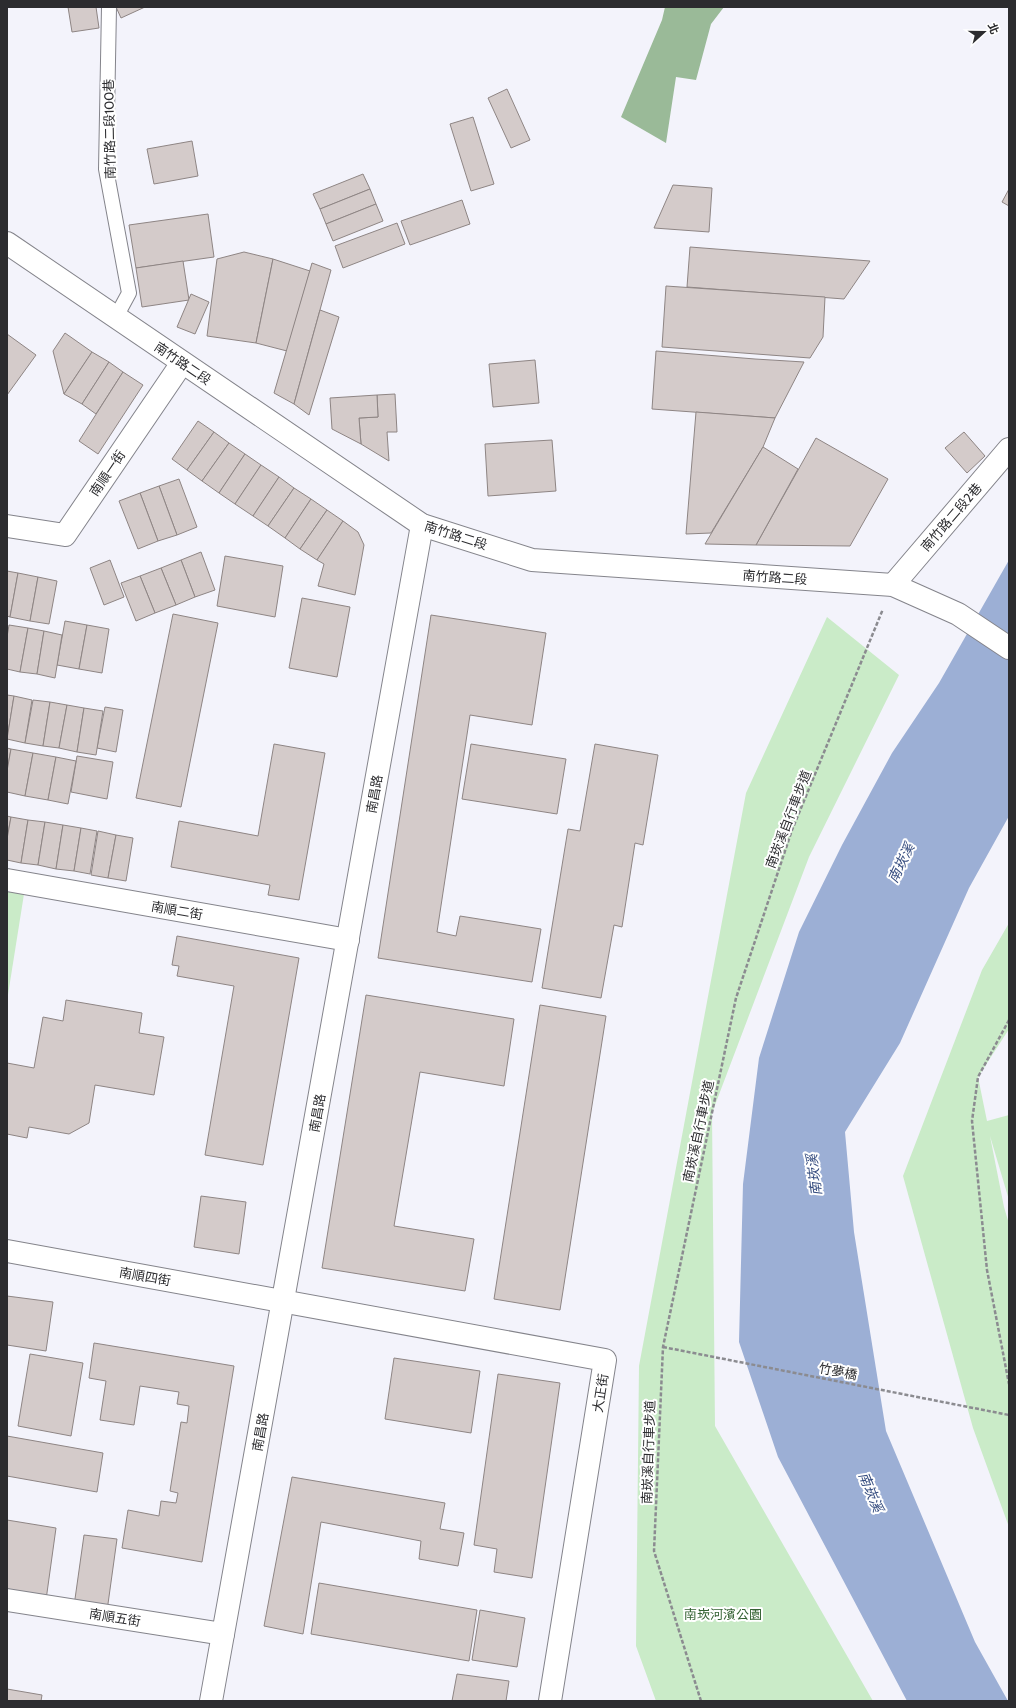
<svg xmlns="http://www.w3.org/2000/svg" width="1016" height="1708" font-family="Cabin,'Noto Sans TC',sans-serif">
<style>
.green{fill:#caebc8}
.forest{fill:#9aba98}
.water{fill:#9cafd5}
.building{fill:#d4cbca;stroke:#8e8584}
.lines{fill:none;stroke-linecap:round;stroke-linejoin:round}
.lane-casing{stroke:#84848b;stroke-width:16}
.street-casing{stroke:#84848b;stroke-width:24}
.secondary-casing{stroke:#84848b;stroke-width:24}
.path{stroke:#8b8b90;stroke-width:2.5;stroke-dasharray:4 2;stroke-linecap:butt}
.lane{stroke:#fff;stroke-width:14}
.street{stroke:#fff;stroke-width:22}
.secondary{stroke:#fff;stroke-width:22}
.labels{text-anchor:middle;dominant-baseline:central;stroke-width:4;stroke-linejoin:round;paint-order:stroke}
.street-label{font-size:13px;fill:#2c2c2f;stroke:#fff}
.park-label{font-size:13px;fill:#346233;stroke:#fff}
.water-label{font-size:14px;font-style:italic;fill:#354c7f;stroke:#fff}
</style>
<rect width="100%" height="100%" fill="#f3f3fb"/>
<g class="green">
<polygon points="827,617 899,675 809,857 712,1113 715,1426 873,1701 656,1701 636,1646 639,1366 746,793"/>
<polygon points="7,891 24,894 7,1001"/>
<polygon points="1009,923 1009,1029 978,1077 987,1121 1009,1115 1009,1200 990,1136 1004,1207 1009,1224 1009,1527 973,1428 903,1176 982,970"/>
</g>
<polygon class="forest" points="665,7 724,7 711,24 696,80 676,77 666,143 621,117 662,20"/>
<polygon class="water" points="1009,560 1009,816 969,888 900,1043 845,1132 854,1232 886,1431 975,1642 1008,1701 907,1701 778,1457 739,1342 743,1184 759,1058 799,932 842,845 892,753 939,683"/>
<g class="building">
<polygon points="68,7 96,7 99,28 72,32"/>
<polygon points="116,7 145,7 121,18"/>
<polygon points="507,89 530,140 511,148 488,98"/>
<polygon points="473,117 494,184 471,191 450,124"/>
<polygon points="192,141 198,176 154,184 147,149"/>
<polygon points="363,174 370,189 320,209 313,194"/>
<polygon points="673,185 712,188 709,232 654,228"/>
<polygon points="370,189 376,204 326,224 320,209"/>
<polygon points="1009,189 1009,206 1002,202"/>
<polygon points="462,200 470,224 410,245 401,221"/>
<polygon points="376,204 383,221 333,241 326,224"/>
<polygon points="208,214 214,257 136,268 129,225"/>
<polygon points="397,223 405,244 343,268 335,246"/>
<polygon points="690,247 870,261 844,299 687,287"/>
<polygon points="244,252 273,259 256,343 207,336 217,259"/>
<polygon points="273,259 310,271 287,351 256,343"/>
<polygon points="183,261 189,300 142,307 136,268"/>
<polygon points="312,263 331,270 294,404 274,393"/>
<polygon points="666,286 825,297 823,337 810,358 662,347"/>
<polygon points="191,294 209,302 195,334 177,327"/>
<polygon points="320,310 339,317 309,415 294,404"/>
<polygon points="65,333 92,352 64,394 53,351"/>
<polygon points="7,334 36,355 7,395"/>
<polygon points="656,351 755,359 804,362 775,418 652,409"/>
<polygon points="92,352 109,362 82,404 64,394"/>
<polygon points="535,360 539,403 493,407 489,364"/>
<polygon points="109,362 123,372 96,414 82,404"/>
<polygon points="123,372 143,385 98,454 79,441"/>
<polygon points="395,394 397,432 387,432 389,461 361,444 359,418 378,417 377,395"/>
<polygon points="377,395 378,417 359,418 361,444 332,429 330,398"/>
<polygon points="696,412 775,418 763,447 711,533 686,534"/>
<polygon points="198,421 214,432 187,470 172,459"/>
<polygon points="214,432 229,443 202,481 187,470"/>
<polygon points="964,432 985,456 967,473 945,448"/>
<polygon points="816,438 888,479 850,546 756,545"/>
<polygon points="552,440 556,491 488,496 485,444"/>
<polygon points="229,443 245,454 219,493 202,481"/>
<polygon points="763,447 798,469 756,545 705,544"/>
<polygon points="245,454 261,465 235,504 219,493"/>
<polygon points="261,465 279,477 253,516 235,504"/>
<polygon points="279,477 294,488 268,526 253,516"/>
<polygon points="179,479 197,527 177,535 159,486"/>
<polygon points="159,486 177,535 158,541 140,493"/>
<polygon points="294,488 311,499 285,538 268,526"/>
<polygon points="140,493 158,541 138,549 119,501"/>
<polygon points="311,499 327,510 300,549 285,538"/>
<polygon points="327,510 343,521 317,560 300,549"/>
<polygon points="343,521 358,532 364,545 355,595 318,586 324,564 317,560"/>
<polygon points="201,552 215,590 195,597 181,560"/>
<polygon points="225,556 283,566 275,617 217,606"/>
<polygon points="110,560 124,597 104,605 90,568"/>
<polygon points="181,560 195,597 176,605 161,568"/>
<polygon points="161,568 176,605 155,613 140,576"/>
<polygon points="7,571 18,573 10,617 7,616"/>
<polygon points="18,573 38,577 30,621 10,617"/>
<polygon points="140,576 155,613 136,621 121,583"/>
<polygon points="38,577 57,581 49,624 30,621"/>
<polygon points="302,598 350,607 337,677 289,668"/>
<polygon points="173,614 218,623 181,807 136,798"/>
<polygon points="431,615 546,633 532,725 470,715 437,932 456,936 460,916 541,929 532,982 378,958"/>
<polygon points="65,621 87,625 79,669 57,665"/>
<polygon points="9,625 28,628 20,672 7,669 7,637"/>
<polygon points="87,625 109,629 102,673 79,669"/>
<polygon points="28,628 44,631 37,674 20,672"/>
<polygon points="44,631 62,635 55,678 37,674"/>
<polygon points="7,695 14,696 7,739"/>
<polygon points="14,696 32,700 25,743 7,739"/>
<polygon points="33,700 50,702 43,746 25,743"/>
<polygon points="50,702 67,705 59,748 43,746"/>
<polygon points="67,705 84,708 77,752 59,748"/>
<polygon points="105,707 123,710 116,752 97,748"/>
<polygon points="84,708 103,711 96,755 77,752"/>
<polygon points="274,744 325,753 299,900 268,895 270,885 171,867 179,821 258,836"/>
<polygon points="471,744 566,759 557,814 462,799"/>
<polygon points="595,744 658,755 643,845 635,843 622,927 614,925 601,998 542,988 568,829 580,831"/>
<polygon points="7,748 11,749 7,771"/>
<polygon points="11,749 33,753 25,796 7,792 7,771"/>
<polygon points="33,753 56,757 48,800 25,796"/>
<polygon points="77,756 113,762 107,799 71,792"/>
<polygon points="56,757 76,761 68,804 48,800"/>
<polygon points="7,816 11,817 7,838"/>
<polygon points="11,817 28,820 21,863 7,860 7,839"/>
<polygon points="28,820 45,822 38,865 21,863"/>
<polygon points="45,822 63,825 56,869 38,865"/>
<polygon points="63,825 81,828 74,871 56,869"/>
<polygon points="81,828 97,831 90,874 74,871"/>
<polygon points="98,831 116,835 108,878 91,875"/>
<polygon points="116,835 133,838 126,881 108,878"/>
<polygon points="177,936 299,958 263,1165 205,1155 234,986 177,976 179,966 172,965"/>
<polygon points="366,995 514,1019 504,1086 420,1072 394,1226 474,1239 465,1291 322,1268"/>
<polygon points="66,1000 142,1013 139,1033 164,1037 154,1095 95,1085 89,1123 69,1134 29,1127 27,1138 7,1134 7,1063 34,1068 43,1017 63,1021"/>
<polygon points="540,1005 606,1016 560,1310 494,1299"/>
<polygon points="201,1196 246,1202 239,1254 194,1247"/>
<polygon points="7,1296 53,1302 46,1351 7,1345"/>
<polygon points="94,1343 234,1366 202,1562 122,1548 128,1510 159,1516 161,1501 176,1503 178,1493 170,1491 181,1422 187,1423 189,1406 177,1404 179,1392 140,1386 134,1425 100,1420 106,1381 89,1378"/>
<polygon points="30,1354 83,1363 71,1436 18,1426"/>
<polygon points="394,1358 480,1371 471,1433 385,1419"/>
<polygon points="498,1374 560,1383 532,1578 494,1572 497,1549 474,1545"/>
<polygon points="7,1436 103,1453 97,1492 7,1476"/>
<polygon points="292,1477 445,1503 440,1529 464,1533 458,1566 419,1559 421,1541 321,1522 303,1634 264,1626"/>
<polygon points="7,1520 56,1528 46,1600 7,1594"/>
<polygon points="84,1535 117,1539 107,1611 74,1606"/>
<polygon points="319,1583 477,1610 469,1661 311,1634"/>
<polygon points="480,1610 525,1618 517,1667 472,1660"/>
<polygon points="457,1674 509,1681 506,1701 452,1701"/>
<polygon points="7,1689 42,1695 41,1701 7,1701"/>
</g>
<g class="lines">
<g class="lane-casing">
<polyline id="lane" points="109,7 106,169 129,293 116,317"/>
</g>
<g class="street-casing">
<g id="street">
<polyline points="7,526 65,535 182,363"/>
<polyline points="893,585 1009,449"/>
<polyline points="7,880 348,940"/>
<polyline points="7,1251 605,1360 550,1701"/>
<polyline points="7,1600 223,1634"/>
<polyline points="211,1701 422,525"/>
</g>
</g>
<g class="secondary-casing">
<polyline id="secondary" points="7,243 422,525 532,560 893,585 958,614 1009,648"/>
</g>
<g class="path">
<polyline points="1009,1020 978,1077 972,1121 987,1270 1009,1384"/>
<polyline points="663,1347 1009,1415"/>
<polyline points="701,1701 654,1551 663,1347 736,998 792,830 883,609"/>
</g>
<use href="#lane" class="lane"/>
<use href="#street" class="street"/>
<use href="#secondary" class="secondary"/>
</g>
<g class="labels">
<g class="street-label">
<text transform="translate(109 129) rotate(-91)">南竹路二段100巷</text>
<text transform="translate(183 363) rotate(34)">南竹路二段</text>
<text transform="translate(107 473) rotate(-56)">南順一街</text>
<text transform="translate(951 517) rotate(-49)">南竹路二段2巷</text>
<text transform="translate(456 535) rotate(18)">南竹路二段</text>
<text transform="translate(775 577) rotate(4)">南竹路二段</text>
<text transform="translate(374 794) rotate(-80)">南昌路</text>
<text transform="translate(788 819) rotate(-69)">南崁溪自行車步道</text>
<text transform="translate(177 910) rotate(10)">南順二街</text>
<text transform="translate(317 1113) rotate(-80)">南昌路</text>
<text transform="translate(698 1131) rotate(-78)">南崁溪自行車步道</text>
<text transform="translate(145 1276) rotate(10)">南順四街</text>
<text transform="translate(838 1371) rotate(11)">竹夢橋</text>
<text transform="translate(600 1393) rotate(-81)">大正街</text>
<text transform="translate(260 1432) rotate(-80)">南昌路</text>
<text transform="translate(648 1452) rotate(-88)">南崁溪自行車步道</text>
<text transform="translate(115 1617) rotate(9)">南順五街</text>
</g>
<g class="park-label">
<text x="723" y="1614">南崁河濱公園</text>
</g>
<g class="water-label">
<text transform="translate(901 863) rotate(-64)">南崁溪</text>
<text transform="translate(814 1175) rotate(-97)">南崁溪</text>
<text transform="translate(871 1492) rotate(68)">南崁溪</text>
</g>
</g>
<rect width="1016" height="1708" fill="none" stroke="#2c2c2f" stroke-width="16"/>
<g transform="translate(984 32) rotate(69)" stroke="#ffffff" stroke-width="3" paint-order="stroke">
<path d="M0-3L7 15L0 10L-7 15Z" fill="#2c2c2f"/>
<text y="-6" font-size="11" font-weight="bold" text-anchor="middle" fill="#2c2c2f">北</text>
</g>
</svg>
